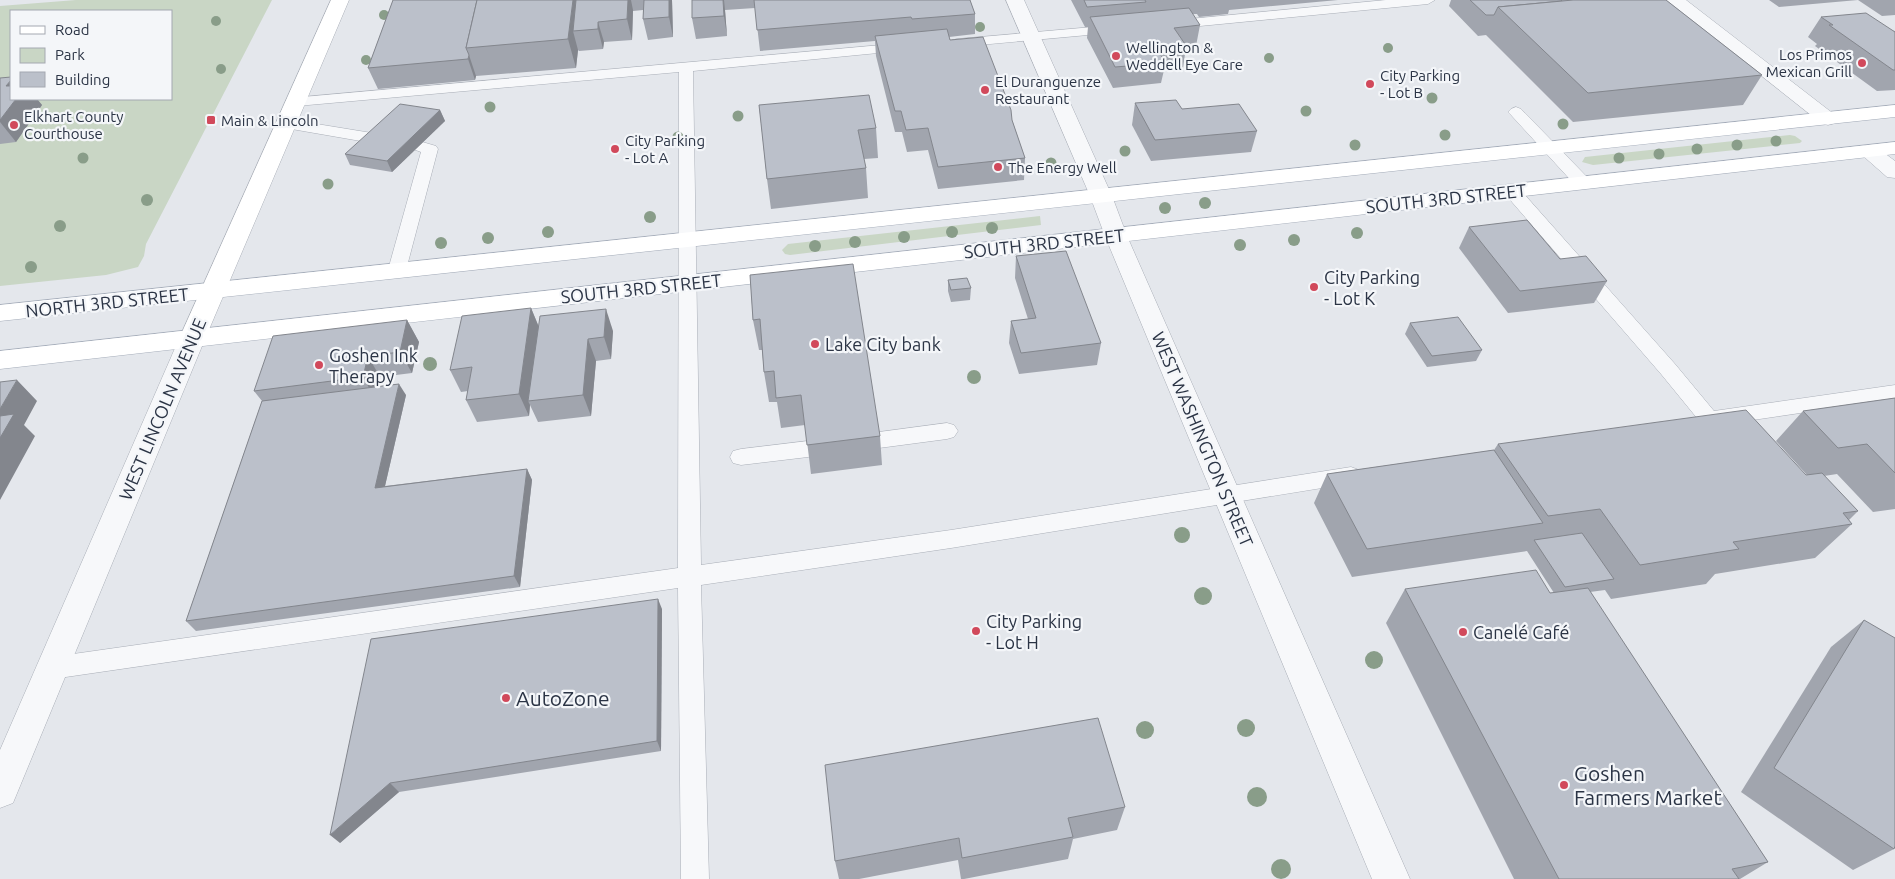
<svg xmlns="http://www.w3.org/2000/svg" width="1895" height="879" font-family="Ubuntu,sans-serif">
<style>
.green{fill:#c9d6c5;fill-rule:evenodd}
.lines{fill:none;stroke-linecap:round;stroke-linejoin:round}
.service-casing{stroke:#a9aeb7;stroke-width:1}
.minor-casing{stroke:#a9aeb7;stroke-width:1}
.tertiary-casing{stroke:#a9aeb7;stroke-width:1}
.secondary-casing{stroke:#a9aeb7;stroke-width:1}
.primary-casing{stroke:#a3abb8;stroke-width:1}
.service{fill:#f7f8fa;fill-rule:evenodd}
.minor{fill:#f7f8fa;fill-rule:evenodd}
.tertiary{fill:#f7f8fa;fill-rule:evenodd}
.secondary{fill:#fff;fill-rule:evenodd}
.primary{fill:#fff;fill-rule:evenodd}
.tree{fill:#899d89}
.wall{fill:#a1a5ae}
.shaded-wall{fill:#83868d}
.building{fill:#bbc0ca;stroke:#83868d}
.poi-dot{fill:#d1495b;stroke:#f4f6f9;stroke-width:2}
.labels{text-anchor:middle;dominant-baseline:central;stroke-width:4.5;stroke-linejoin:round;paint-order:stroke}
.far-poi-label{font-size:15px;fill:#2b3445;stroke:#f4f6f9;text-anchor:start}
.street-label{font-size:18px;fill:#2b3445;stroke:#f4f6f9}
.poi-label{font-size:18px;fill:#2b3445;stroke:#f4f6f9;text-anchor:start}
.near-poi-label{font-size:21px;fill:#2b3445;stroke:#f4f6f9;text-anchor:start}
</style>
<rect width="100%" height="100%" fill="#e4e7ec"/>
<g class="green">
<path d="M 76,0 L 272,0 L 146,244 L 144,256 L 138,267 L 106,275 L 0,286 L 0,6 ZM 11,11 L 171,11 L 171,99 L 11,99 Z"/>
<polygon points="1790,135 1795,136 1802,141 1800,143 1593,165 1582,162 1585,157"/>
<polygon points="1040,216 1041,225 790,255 785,254 782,250 788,244"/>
</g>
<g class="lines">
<g class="service-casing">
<g id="service">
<polygon points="1386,0 1435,0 1428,4 1169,29 1162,25 1169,21"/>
<polygon points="1116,25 1121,26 1123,29 1121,32 957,47 952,46 950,43 952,40 957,39"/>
<polygon points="904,43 909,44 911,47 909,50 693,71 701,565 951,530 1351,467 1359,470 1362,476 1359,482 951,548 701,585 709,879 681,879 678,588 52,679 43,676 39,668 43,660 52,657 678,568 679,72 297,106 292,104 289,101 292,98"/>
<polygon points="1516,107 1521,109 1588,178 1590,182 1588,186 1576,186 1511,115 1508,112 1511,109"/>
<polygon points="286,119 378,134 384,136 386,139 384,142 378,144 280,127 278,124 280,121"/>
<polygon points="419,141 436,146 438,149 406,270 403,274 397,276 391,274 388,270 421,152 413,149 411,146 413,143"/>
<path d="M 1511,185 L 1517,186 L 1675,364 L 1714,411 L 1895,385 L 1895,399 L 1719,425 C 1713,423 1707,426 1701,423 L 1661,374 L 1505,194 L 1503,190 L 1505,186 Z"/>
<polygon points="947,423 954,425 958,431 954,437 947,439 879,448 871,446 868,440 871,434 879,432"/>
<polygon points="808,441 816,443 819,449 816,455 808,457 741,465 733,463 730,457 733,451 741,449"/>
</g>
</g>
<g class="minor-casing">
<g id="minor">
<polygon points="1006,0 1024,0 1112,196 1127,236 1410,879 1372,879 1105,236 1090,196"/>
<polygon points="1666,0 1686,0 1835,115 1838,119 1835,123 1828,125 1821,123"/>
<polygon points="1869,145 1876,147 1895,161 1895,178 1887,177 1862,155 1859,151 1862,147"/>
</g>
</g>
<g class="tertiary-casing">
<polygon id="tertiary" points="192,330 201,333 205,339 13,803 0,808 0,750 179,339 183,333"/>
</g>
<g class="secondary-casing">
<polygon id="secondary" points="331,0 349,0 205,339 201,345 192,348 183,345 179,339"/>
</g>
<g class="primary-casing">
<g id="primary">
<polygon points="1895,105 1895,117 0,321 0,305"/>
<polygon points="1895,142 1895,154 0,369 0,351"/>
</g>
</g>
<use href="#service" class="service"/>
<use href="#minor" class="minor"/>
<use href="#tertiary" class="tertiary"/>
<use href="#secondary" class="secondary"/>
<use href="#primary" class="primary"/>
</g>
<g class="tree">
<circle cx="384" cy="15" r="5"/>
<circle cx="216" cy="21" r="5"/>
<circle cx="980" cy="27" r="5"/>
<circle cx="1388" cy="48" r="5"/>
<circle cx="1269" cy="58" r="5"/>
<circle cx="366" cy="60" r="5"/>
<circle cx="221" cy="69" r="5"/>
<circle cx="1432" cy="98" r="5.5"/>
<circle cx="490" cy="107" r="5.5"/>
<circle cx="1306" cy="111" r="5.5"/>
<circle cx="738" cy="116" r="5.5"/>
<circle cx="1563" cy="124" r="5.5"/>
<circle cx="1445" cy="135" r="5.5"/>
<circle cx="678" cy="137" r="5.5"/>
<circle cx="1776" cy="141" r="5.5"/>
<circle cx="1355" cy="145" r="5.5"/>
<circle cx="1737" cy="145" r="5.5"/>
<circle cx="1697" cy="149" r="5.5"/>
<circle cx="1125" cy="151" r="5.5"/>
<circle cx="1659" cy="154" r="5.5"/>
<circle cx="83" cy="158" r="5.5"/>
<circle cx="1619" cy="158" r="5.5"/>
<circle cx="1051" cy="163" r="5.5"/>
<circle cx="328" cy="184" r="5.5"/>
<circle cx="147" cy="200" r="6"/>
<circle cx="1205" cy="203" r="6"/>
<circle cx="1165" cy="208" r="6"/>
<circle cx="650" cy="217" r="6"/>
<circle cx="60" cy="226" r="6"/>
<circle cx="992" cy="228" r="6"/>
<circle cx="548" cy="232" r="6"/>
<circle cx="952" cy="232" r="6"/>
<circle cx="1357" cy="233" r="6"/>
<circle cx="904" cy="237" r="6"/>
<circle cx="488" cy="238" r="6"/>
<circle cx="1294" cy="240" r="6"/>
<circle cx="855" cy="242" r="6"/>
<circle cx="441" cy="243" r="6"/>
<circle cx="1240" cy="245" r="6"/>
<circle cx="815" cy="246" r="6"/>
<circle cx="31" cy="267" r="6"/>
<circle cx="430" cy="364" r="7"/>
<circle cx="974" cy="377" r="7"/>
<circle cx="1182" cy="535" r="8"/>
<circle cx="1203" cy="596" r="9"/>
<circle cx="1374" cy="660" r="9"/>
<circle cx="1246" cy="728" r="9"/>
<circle cx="1145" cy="730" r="9"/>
<circle cx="1257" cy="797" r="10"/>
<circle cx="1281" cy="869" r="10"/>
</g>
<g class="wall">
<polygon points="393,0 672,0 673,37 648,40 643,19 643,10 633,11 633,10 632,40 604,42 603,49 579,51 578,50 576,68 476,76 475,80 378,89 368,68"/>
<polygon points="692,0 970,0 975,14 975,34 949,37 950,40 1012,120 1025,158 1024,180 938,189 928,150 907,152 902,132 895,132 876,56 875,41 760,51 755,8 725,10 727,36 696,39 692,18"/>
<polygon points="1071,0 1338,0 1229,10 1228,14 1199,17 1197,14 1192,14 1200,25 1196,46 1186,47 1183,68 1164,70 1161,83 1113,88 1087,38 1088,27 1085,27"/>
<polygon points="1451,0 1666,0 1762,75 1743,105 1573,122 1486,35 1478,36 1449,6"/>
<polygon points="1769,0 1895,0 1895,15 1882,16 1858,0 1779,7"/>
<polygon points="1821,17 1895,31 1895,90 1877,91 1815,46 1817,44 1808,37"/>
<polygon points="0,78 11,99 37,99 42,105 16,142 0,144"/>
<polygon points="1135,103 1257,131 1251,152 1151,161 1132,125"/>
<polygon points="759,105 876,128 878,158 864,159 866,168 868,198 771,209 767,179"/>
<polygon points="440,110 445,121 392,172 350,165 345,154"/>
<polygon points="1469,227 1607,281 1594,303 1508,313 1459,248"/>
<polygon points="1016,256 1101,343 1097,365 1019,374 1009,343 1011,321 1028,319 1015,278"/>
<polygon points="750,275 880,436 882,465 811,474 805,425 781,428 777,402 769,402 764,372 762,350 759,350 753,320"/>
<polygon points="948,280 971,288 970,300 951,302 948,291"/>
<polygon points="531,308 539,327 613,331 611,359 596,361 591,416 538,422 530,405 529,416 477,422 466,400 468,391 461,392 450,370"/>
<polygon points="407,320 419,342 412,373 380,377 378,386 406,395 385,486 527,469 532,480 520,587 196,631 186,621 262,401 254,391"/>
<polygon points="1410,323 1482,350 1476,361 1427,367 1405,334"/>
<polygon points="1895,398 1895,509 1873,512 1837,474 1824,476 1858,511 1849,520 1852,524 1815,558 1715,574 1706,584 1611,599 1605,590 1590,592 1768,862 1740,879 1514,879 1386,623 1405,589 1550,593 1554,593 1527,551 1352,577 1314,503 1327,474 1494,450 1498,444 1806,475 1807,475 1776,441 1803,411"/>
<polygon points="662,609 661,751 399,792 340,843 371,639"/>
<polygon points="1864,620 1894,849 1853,870 1741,792 1831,647"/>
<polygon points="1125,807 1117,830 1073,839 1068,859 964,879 961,879 958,860 859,879 839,879 835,861"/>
</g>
<g class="shaded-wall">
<polygon points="573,0 584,0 573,31 578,50 576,68 568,39"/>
<polygon points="628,0 633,0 631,0 633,10 632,40 627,19"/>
<polygon points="669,0 672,0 673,37 669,17"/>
<polygon points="723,0 724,0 725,10 727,36 724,16"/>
<polygon points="598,22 604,42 603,49 598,29"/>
<polygon points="469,55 476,76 475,80 468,59"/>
<polygon points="11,80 11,93 6,86"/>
<polygon points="16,99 37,99 42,105 16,142 0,122 0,120"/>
<polygon points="440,110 445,121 392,172 387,161"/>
<polygon points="531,308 540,330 528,401 530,405 529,416 519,394"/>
<polygon points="606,309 613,331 611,359 604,337"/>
<polygon points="407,320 419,342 412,373 400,352"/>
<polygon points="588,339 596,361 591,416 583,395"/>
<polygon points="368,356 380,377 375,399 363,377"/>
<polygon points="17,380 37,401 24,425 35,436 0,500 0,409"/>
<polygon points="399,384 406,395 382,499 375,488"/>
<polygon points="527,469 532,480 520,587 514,576"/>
<polygon points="658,599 662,609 661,751 657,741"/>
<polygon points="390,783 399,792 340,843 330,835"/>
</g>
<g class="building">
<polygon points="393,0 477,0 466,48 469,55 468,59 368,68"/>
<polygon points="477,0 573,0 568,39 466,48"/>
<polygon points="576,0 628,0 627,19 598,22 598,29 573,31"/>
<polygon points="644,0 669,0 669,17 643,19"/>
<polygon points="692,0 723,0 724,16 692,18"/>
<polygon points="754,0 970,0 975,14 912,19 911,17 757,30"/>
<polygon points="1084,0 1145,0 1146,2 1087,7"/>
<polygon points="1470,0 1561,0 1562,1 1498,7 1494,15 1486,15"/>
<polygon points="1573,0 1666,0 1762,75 1588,93 1498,7"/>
<polygon points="1189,8 1200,25 1174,28 1187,47 1158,50 1165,63 1115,67 1090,17"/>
<polygon points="1866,13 1895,32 1895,70 1893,70 1829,25 1833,25 1821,17"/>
<polygon points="947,29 950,40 983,37 1011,110 1012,120 1025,158 938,167 928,128 906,130 901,111 895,111 875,36"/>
<polygon points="11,77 11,80 6,86 11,86 11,99 16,99 0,120 0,78"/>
<polygon points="869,95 876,128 858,130 866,168 767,179 759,105"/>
<polygon points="1176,100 1182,109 1239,104 1257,131 1155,140 1135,103"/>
<polygon points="400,104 440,110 387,161 345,154"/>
<polygon points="1527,220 1560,259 1586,256 1607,281 1520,291 1469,227"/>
<polygon points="1066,251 1101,343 1021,353 1011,321 1036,318 1016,256"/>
<polygon points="853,264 880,436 807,445 801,395 776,398 774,371 764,372 760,319 753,320 750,275"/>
<polygon points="967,278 971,288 951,290 948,280"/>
<polygon points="531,308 519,394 466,400 472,367 450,370 462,316"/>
<polygon points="606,309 604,337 588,339 583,395 528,401 540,316"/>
<polygon points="1458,317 1482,350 1432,356 1410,323"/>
<polygon points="407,320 400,352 368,356 363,377 254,391 273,336"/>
<polygon points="17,380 0,409 0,382"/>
<polygon points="399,384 375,488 527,469 514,576 186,621 262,401"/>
<polygon points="1895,398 1895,473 1867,444 1838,448 1803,411"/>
<polygon points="1746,410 1806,475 1822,473 1858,511 1843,513 1852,524 1733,542 1739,549 1640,565 1600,509 1548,516 1498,444"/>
<polygon points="14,414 0,438 0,416"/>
<polygon points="1494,450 1543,523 1367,549 1327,474"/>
<polygon points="1582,533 1614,579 1565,587 1534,540"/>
<polygon points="1536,570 1550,593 1588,588 1768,862 1732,869 1739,879 1559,879 1405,589"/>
<polygon points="658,599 657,741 390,783 330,835 371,639"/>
<polygon points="1864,620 1895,638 1895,846 1894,849 1774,768"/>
<polygon points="1098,718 1125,807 1068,818 1073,837 962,858 959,838 835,861 825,765"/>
</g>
<g class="poi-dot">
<circle cx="1116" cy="56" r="5"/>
<circle cx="1862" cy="63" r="5"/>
<circle cx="1370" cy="84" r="5"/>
<circle cx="985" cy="90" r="5"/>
<rect x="206" y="115" width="10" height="10" rx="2.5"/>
<circle cx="14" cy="125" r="5"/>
<circle cx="615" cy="149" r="5"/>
<circle cx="998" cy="167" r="5"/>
<circle cx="1314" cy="287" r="5"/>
<circle cx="815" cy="344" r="5"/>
<circle cx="319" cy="365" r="5"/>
<circle cx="976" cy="631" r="5"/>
<circle cx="1463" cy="632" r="5"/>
<circle cx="506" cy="698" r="5"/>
<circle cx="1564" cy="785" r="5"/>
</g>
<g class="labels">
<g class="far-poi-label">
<text x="1126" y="47">Wellington &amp;<tspan x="1126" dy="17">Weddell Eye Care</tspan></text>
<text x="1852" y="54" text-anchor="end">Los Primos<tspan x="1852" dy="17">Mexican Grill</tspan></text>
<text x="1380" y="75">City Parking<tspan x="1380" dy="17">- Lot B</tspan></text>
<text x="995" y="81">El Duranguenze<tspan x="995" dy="17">Restaurant</tspan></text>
<text x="24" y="116">Elkhart County<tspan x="24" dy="17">Courthouse</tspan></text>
<text x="221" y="120">Main &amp; Lincoln</text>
<text x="625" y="140">City Parking<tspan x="625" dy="17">- Lot A</tspan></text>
<text x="1008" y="167">The Energy Well</text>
</g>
<g class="street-label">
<text transform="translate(1446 198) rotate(-6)">SOUTH 3RD STREET</text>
<text transform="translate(1044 243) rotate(-6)">SOUTH 3RD STREET</text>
<text transform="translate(641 288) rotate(-6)">SOUTH 3RD STREET</text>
<text transform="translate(107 302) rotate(-6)">NORTH 3RD STREET</text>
<text transform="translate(162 409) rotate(-67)">WEST LINCOLN AVENUE</text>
<text transform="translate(1203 439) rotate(67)">WEST WASHINGTON STREET</text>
</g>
<g class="poi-label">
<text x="1324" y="277">City Parking<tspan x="1324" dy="21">- Lot K</tspan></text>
<text x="825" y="344">Lake City bank</text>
<text x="329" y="355">Goshen Ink<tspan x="329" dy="21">Therapy</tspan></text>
<text x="986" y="621">City Parking<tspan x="986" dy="21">- Lot H</tspan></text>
<text x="1473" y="632">Canelé Café</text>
</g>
<g class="near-poi-label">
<text x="516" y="698">AutoZone</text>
<text x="1574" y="773">Goshen<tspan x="1574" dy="24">Farmers Market</tspan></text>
</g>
</g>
<rect x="10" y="10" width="162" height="90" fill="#f4f6f9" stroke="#a4a8b1"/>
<rect x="20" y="26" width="25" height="8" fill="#ffffff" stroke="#a4a8b1"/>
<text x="55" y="35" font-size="15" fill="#2b3445">Road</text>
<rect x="20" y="48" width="25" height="15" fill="#c9d6c5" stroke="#a4a8b1"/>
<text x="55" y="60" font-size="15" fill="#2b3445">Park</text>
<rect x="20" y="72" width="25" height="15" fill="#bbc0ca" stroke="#a4a8b1"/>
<text x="55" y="85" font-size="15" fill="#2b3445">Building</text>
</svg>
